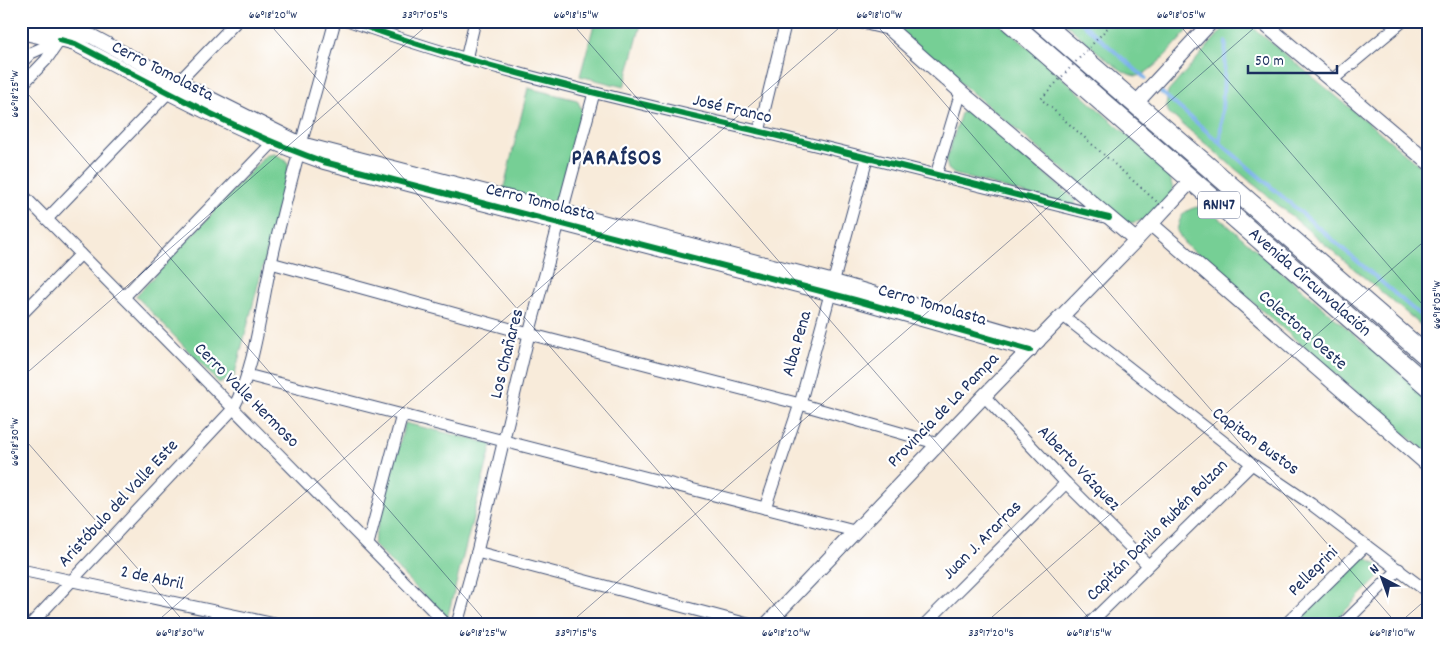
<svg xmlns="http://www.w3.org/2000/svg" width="1450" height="645" font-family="Dekko,sans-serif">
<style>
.green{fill:#76cf95;stroke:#487f7a}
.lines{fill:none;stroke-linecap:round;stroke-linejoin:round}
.stream{stroke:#7cb2eb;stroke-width:4}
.minor-casing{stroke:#3c4b71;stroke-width:13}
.tertiary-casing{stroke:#3c4b71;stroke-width:16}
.secondary-casing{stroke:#3c4b71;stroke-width:18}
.trunk-casing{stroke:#3c4b71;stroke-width:21}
.path{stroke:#3c4b71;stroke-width:2;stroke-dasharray:1 4;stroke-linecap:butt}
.minor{stroke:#fff;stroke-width:11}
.tertiary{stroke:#fff;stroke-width:14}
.secondary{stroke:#fff;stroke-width:16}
.trunk{stroke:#fff;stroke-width:19}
.path-bridge{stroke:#3c4b71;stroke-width:2;stroke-dasharray:1 4;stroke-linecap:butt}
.cycleway-casing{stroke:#fff;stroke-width:9}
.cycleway{stroke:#00873e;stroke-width:6}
.ticks{fill:none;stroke:#1b2f5e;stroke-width:1;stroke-opacity:0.45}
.labels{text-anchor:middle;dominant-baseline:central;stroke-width:4.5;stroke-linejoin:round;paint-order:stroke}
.shield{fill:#fff;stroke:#5f6d8e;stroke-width:1}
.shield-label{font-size:16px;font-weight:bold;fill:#1b2f5e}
.street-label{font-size:18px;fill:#1b2f5e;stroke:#fff}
.district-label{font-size:22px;font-weight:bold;letter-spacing:1px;fill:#1b2f5e;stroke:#fff}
.neatline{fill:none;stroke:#1b2f5e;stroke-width:2}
.ticks-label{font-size:12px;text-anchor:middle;fill:#1b2f5e}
</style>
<rect width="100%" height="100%" fill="#fff"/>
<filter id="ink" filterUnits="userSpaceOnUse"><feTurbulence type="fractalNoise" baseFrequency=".02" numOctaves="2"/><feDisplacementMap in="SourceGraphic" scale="10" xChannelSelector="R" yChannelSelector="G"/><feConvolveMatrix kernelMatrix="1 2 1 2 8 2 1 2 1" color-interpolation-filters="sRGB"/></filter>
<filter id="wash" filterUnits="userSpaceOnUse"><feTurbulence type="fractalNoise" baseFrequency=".0096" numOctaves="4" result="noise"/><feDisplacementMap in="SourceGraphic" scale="20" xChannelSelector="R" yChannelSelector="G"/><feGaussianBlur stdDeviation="1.12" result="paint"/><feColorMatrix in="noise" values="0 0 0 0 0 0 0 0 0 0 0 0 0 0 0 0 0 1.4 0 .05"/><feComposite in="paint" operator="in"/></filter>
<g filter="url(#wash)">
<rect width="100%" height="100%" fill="#f8ebda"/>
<g class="green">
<polygon points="595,21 642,21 624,87 580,76"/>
<path d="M 887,21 L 998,21 L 1157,161 L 1170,177 L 1174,194 C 1158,210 1150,222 1127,223 Z"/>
<path d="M 1063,21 L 1196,21 C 1185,33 1152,75 1137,76 C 1121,77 1077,33 1063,21 Z"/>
<polygon points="1232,21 1245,21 1429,173 1429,332 1169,113 1166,107 1168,92 1223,29"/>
<polygon points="528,88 577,100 582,110 559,197 551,202 503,191"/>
<polygon points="967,109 973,111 1074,199 1076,204 1072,207 954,174 948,169 946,161 961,113"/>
<polygon points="275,154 284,159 288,164 288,170 234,377 219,383 136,296 266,155"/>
<path d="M 1197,207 L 1210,210 L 1429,399 L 1429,455 L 1184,243 L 1177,231 C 1180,217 1182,211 1197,207 Z"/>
<polygon points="405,423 492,444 447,619 373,544"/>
<polygon points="1367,558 1380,567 1381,575 1332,624 1295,624 1359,560"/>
</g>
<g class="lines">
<g class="stream">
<polyline points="1080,21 1145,78"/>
<polyline points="1161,92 1429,323"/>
<polyline points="1220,143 1226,42"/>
</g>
</g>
</g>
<g filter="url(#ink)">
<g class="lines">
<g class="minor-casing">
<g id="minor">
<path d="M 350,21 C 482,69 620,99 757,131 C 875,159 992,189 1109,218"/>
<polyline points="854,21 891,30"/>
<polyline points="466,59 475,21"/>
<polyline points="21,63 31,53 58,41"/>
<polyline points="1331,81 1403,21"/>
<polyline points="21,86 46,60 60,40"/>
<polyline points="759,132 786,21"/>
<polyline points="936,175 961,92"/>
<polyline points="21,193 446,624"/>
<polyline points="47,219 237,21"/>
<polyline points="271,263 529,334 800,404 939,444"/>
<polyline points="124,297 279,136"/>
<polyline points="21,315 81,254"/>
<polyline points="1062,315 1252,464 1311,504 1429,593"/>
<polyline points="247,375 854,531"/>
<polyline points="984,396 1066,483 1148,565"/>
<polyline points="765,508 800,404 867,159"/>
<polyline points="368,544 402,415"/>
<polyline points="477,552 748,624"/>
<polyline points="21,570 275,624"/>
<path d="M 31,624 L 233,409 C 256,365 260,312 271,263 C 289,182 313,102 335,21"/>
<polyline points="457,624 477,552 529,334 594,93"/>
<polyline points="925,624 1066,483"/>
<polyline points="1089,624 1252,464"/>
<polyline points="1286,624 1366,545"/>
<polyline points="1343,624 1399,569"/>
</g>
</g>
<g class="tertiary-casing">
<g id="tertiary">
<polyline points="881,21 961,92 1136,240"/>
<polyline points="1261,21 1429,163"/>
<polyline points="71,30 93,37 177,82 301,144 834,282 1038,341"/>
<path d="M 60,40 L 75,44 C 157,86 238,132 324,162 L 855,300 L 1030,350"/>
<polyline points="1136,103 1212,21"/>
<polyline points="1151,224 1429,466"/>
<polyline points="767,624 984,396 1136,240 1191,181"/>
</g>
</g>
<g class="secondary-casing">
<g id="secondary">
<polyline points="28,21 71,30"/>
<polyline points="21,31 60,40 79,21"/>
</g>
</g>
<g class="trunk-casing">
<g id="trunk">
<polyline points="1009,21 1429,387"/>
<polyline points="1040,21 1429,358"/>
</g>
</g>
<polyline class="path" points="1174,21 1178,25 1181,21"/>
<use href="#minor" class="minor"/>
<use href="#tertiary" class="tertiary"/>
<use href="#secondary" class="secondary"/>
<use href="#trunk" class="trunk"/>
<polyline class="path-bridge" points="1114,21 1041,99 1165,209"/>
<g class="cycleway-casing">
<g id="cycleway">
<path d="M 350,21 C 482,69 620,99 757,131 C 875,159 992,189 1109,218"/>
<path d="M 60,40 L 75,44 C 157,86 238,132 324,162 L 855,300 L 1030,350"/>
</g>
</g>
<use href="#cycleway" class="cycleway"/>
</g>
</g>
<path class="ticks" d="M 267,21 L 791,624M 570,21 L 1094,624M 873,21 L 1397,624M 1176,21 L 1429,312M 21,86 L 488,624M 21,378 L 432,21M 21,435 L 186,624M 154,624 L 847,21M 569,624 L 1262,21M 984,624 L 1429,237M 1398,624 L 1429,597"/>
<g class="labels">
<rect class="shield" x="1198" y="191.5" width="42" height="27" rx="4"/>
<g class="shield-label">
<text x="1219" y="205">RN147</text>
</g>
<g class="street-label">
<text transform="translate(162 72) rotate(27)">Cerro Tomolasta</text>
<text transform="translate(732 110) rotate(13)">José Franco</text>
<text transform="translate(540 203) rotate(14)">Cerro Tomolasta</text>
<text transform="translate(1309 283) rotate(41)">Avenida Circunvalación</text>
<text transform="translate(932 306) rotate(16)">Cerro Tomolasta</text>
<text transform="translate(1302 331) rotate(41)">Colectora Oeste</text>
<text transform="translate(798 344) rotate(-74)">Alba Pena</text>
<text transform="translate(508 354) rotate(-76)">Los Chañares</text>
<text transform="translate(246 396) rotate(45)">Cerro Valle Hermoso</text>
<text transform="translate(944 411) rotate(-46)">Provincia de La Pampa</text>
<text transform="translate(1255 442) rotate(36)">Capitan Bustos</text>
<text transform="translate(1078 469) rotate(46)">Alberto Vázquez</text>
<text transform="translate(119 504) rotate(-47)">Aristóbulo del Valle Este</text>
<text transform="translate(1158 531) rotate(-45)">Capitán Danilo Rubén Bolzan</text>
<text transform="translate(983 541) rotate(-45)">Juan J. Ararras</text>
<text transform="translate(1314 572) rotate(-45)">Pellegrini</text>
<text transform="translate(152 579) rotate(12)">2 de Abril</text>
</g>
<g class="district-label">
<text x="617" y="159">PARAÍSOS</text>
</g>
</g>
<rect width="1450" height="645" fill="none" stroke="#fff" stroke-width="55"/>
<g transform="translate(1382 578) rotate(319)" stroke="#ffffff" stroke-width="4" paint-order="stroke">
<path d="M0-4L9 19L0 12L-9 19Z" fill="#1b2f5e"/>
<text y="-8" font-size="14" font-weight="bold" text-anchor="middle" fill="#1b2f5e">N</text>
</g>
<path d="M1248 65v8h89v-8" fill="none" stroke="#1b2f5e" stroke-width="2.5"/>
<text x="1255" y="65" font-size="15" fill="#1b2f5e" stroke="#ffffff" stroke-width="4" paint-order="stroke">50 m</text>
<rect x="28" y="28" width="1394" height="590" class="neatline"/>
<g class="ticks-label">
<text x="273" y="18">66°18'20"W</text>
<text x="425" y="18">33°17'05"S</text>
<text x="576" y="18">66°18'15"W</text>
<text x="879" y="18">66°18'10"W</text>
<text x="1181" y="18">66°18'05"W</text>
<text transform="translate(14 94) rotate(-90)" y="4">66°18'25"W</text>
<text transform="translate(1436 305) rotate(-90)" y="4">66°18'05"W</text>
<text transform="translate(14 442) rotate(-90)" y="4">66°18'30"W</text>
<text x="180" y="636">66°18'30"W</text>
<text x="483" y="636">66°18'25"W</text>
<text x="576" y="636">33°17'15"S</text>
<text x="786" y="636">66°18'20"W</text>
<text x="991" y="636">33°17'20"S</text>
<text x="1089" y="636">66°18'15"W</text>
<text x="1392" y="636">66°18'10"W</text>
</g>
</svg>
